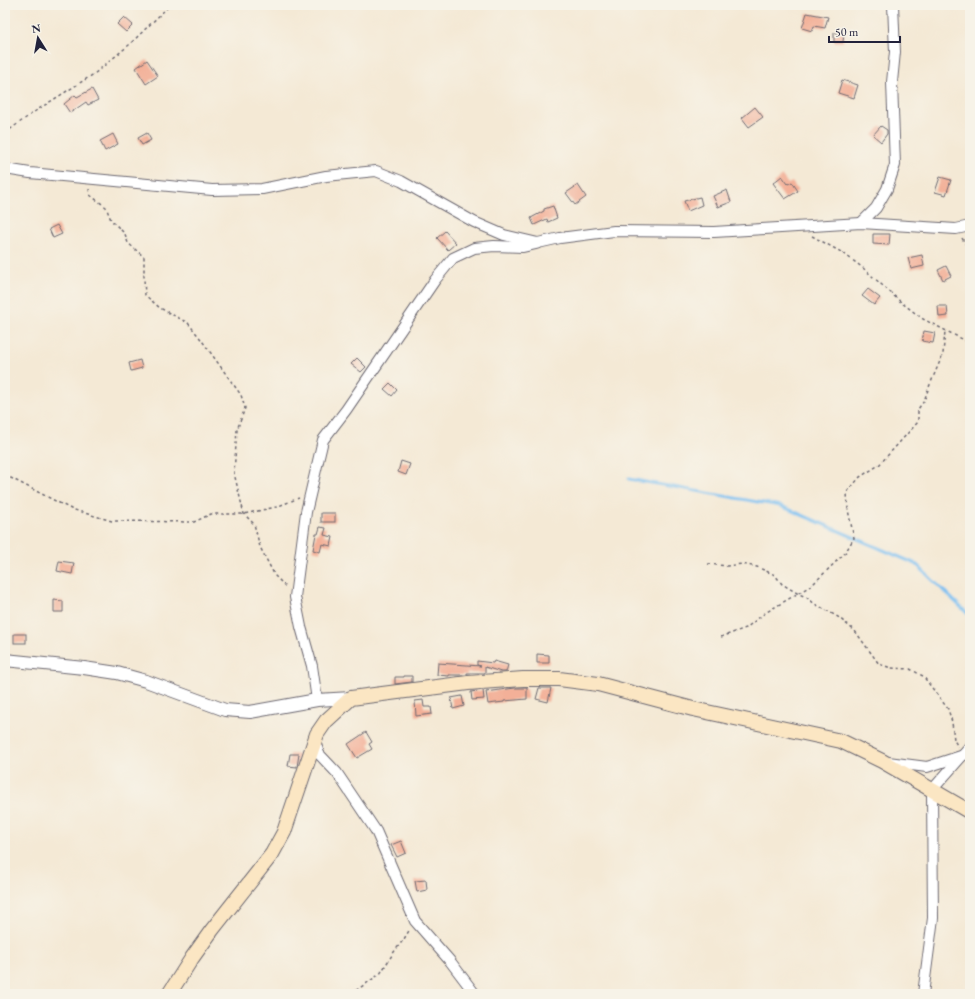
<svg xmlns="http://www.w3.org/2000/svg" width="975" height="999" font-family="'EB Garamond',serif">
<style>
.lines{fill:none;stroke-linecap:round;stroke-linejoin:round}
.stream{stroke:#7bc0f2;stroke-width:3}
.building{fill:#f3b098}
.minor-casing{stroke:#6c6871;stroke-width:12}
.tertiary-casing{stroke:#6c6871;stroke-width:14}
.secondary-casing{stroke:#6c6871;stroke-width:16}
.path{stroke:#6c6871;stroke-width:1.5;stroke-dasharray:3 3;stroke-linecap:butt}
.minor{stroke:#fff;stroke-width:10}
.tertiary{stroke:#fff;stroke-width:12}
.secondary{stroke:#fbe6c3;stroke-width:14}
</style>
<rect width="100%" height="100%" fill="#f7f3e8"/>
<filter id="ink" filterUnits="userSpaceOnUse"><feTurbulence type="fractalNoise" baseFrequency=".025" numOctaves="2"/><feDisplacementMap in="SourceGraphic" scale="8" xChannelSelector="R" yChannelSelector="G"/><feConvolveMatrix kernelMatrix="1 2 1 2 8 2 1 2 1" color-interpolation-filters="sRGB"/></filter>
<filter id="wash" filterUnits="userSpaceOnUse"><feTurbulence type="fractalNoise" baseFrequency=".012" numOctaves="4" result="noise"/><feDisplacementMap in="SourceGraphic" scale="16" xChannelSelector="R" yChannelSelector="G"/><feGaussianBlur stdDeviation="0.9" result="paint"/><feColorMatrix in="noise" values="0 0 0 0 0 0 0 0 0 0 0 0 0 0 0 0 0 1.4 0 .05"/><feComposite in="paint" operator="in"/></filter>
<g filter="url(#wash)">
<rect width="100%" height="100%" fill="#f4e9d5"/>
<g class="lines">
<polyline class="stream" points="629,479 781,506 916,564 970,616"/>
</g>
<g id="blocks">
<g class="building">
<polygon points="807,13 828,17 825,28 814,26 812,31 802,28"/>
<polygon points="124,17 133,25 126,32 117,24"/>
<polygon points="834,33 844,33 843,42 834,42"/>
<polygon points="147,60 158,76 146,84 136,68"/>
<polygon points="842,80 858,85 854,98 838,93"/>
<polygon points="92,89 98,100 88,105 86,102 70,113 64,104 75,95 77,97"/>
<polygon points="755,107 763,117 749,127 742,118"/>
<polygon points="881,126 887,130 887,134 881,142 873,135"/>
<polygon points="147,133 151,140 142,145 138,138"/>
<polygon points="113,134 118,144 105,151 100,141"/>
<polygon points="782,176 788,184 792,182 798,191 785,199 773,183"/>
<polygon points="940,177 951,180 946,195 935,192"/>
<polygon points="578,185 586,197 575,205 566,193"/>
<polygon points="727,190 731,202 718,207 713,196"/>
<polygon points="700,197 702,205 688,211 684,201"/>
<polygon points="553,206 557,218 548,222 547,219 534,225 531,218 544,211 544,209"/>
<polygon points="57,225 62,234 53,238 49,229"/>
<polygon points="445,231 456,243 448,250 437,238"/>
<polygon points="873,234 890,234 889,245 873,244"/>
<polygon points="922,255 924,266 911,269 908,258"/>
<polygon points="946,266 951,276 943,280 938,270"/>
<polygon points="868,289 880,298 874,305 862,296"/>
<polygon points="938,306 947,306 948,316 939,317"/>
<polygon points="924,331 935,333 933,343 922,341"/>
<polygon points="357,358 366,367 361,372 351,364"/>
<polygon points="140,360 142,368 131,371 129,363"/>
<polygon points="390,383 397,390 392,396 384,389"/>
<polygon points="401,461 410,464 406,475 398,472"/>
<rect x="321" y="513" width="14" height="9"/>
<polygon points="320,527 326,528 324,535 333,537 331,546 322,544 320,552 313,550 316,534 318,534"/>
<polygon points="59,561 74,563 72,574 57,571"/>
<polygon points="54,600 63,601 63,612 54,612"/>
<rect x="14" y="634" width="12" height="9"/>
<polygon points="537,654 549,655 549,663 537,663"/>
<polygon points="477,661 493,663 494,661 508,665 506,672 501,672 485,667 485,673 467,673 467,675 449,675 449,676 437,675 438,663 481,666 477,665"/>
<polygon points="404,676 412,676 412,682 395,684 395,677 404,677"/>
<polygon points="515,688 527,688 527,699 504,701 504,702 488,704 486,692"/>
<polygon points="539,688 551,688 548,702 536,699"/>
<polygon points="483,690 484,699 472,700 471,692"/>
<polygon points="462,696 464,706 453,709 451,698"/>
<polygon points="423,700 424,707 431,707 432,714 416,716 415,701"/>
<polygon points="366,732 372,742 369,744 372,749 357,758 348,744"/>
<polygon points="290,754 299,754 297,767 288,766"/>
<polygon points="401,841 406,853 397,857 391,845"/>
<polygon points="426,880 427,890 417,892 415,881"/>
</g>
</g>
</g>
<g filter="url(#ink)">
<use href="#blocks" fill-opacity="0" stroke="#6c6871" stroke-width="1"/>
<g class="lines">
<g class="minor-casing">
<g id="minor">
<polyline points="5,169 30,173 212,190 262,189 326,176 376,171 401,181 474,222 504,235 538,243 560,238 614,231 714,232 861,223 956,229 970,226"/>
<polyline points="861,223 876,208 887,189 895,165 892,82 895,52 893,5"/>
<polyline points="317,700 312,666 301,627 295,597 306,512 323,440 346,410 435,280 453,258 474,248 494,246 523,247 536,244"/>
<polyline points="315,741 319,754 337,773 376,831 415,921 450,961 475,994"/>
<polyline points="888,762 927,767 964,755"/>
<polyline points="923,994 933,918 932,790 970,747"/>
</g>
</g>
<g class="tertiary-casing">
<polyline id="tertiary" points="5,660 84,668 117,673 146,681 225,710 250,712 317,700 351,698"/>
</g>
<g class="secondary-casing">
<polyline id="secondary" points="169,994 192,958 212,930 272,854 284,832 317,734 326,721 351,698 468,683 523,679 559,679 598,684 693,709 841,741 882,761 970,812"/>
</g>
<g class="path">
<polyline points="5,133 37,110 94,74 129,45 170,5"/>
<polyline points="89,189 90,195 106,207 111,220 125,234 128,243 144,257 144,279 145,295 160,308 188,323 200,338 241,395 245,408 237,430 234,473 244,514 254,524 260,547 275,576 286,587"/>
<polyline points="812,236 843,253 863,268 902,303 923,319 970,343"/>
<polyline points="962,238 970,252"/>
<polyline points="5,475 71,509 112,521 194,522 211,514 244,514 276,507 299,498"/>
<polyline points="708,564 727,566 742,564 757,567 775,575 782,584 797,593 806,597 815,604 838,617 855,631 879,664 891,668 910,669 923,676 948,709 952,722 954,740 958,747"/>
<polyline points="721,637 746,628 765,613 812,585 845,553 854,538 848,510 847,492 860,477 879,465 918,422 918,409 924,401 929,387 943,354 945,331"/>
<polyline points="351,994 380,974 394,952 404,939 410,929"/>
</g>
<use href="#minor" class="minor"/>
<use href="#tertiary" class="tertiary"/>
<use href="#secondary" class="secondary"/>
</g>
</g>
<rect width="975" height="999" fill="none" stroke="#f7f3e8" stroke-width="20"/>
<g transform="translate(38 38) rotate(349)" stroke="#f7f3e8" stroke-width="3" paint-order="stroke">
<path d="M0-3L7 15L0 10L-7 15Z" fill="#22223b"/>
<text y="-6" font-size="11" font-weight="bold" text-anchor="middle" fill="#22223b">N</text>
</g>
<path d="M829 36v6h71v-6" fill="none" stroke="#22223b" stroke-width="2"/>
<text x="835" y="36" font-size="12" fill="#22223b" stroke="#f7f3e8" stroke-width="3" paint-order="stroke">50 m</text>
</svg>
